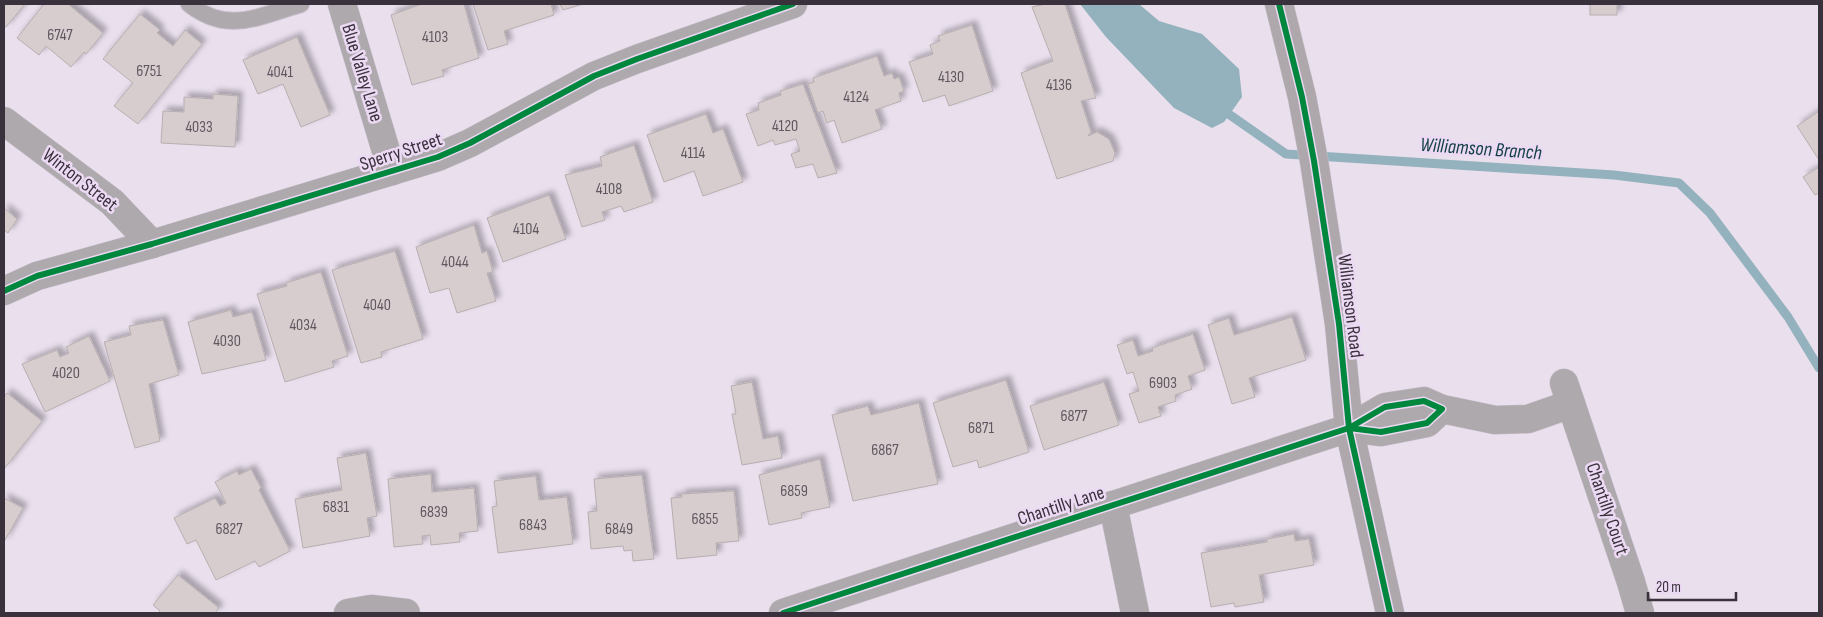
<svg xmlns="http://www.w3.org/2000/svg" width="1823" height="617" font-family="'Sofia Sans Condensed',sans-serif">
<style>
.water{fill:#94b2bd}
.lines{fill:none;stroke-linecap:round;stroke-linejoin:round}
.stream{stroke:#94b2bd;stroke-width:9}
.building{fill:#d7cdcf;stroke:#b7aeb0;filter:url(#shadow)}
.lane-casing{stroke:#c5bdc9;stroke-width:18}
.street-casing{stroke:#c5bdc9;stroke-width:29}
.secondary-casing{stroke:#c5bdc9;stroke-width:29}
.lane{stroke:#aea9ad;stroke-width:16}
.street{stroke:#aea9ad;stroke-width:28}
.secondary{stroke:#aea8ad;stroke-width:28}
.cycleway-casing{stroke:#ecd9f3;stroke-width:9}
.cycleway{stroke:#00873e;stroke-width:6}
.labels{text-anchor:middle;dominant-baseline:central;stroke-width:5;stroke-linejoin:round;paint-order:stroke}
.number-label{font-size:16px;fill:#605860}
.street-label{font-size:19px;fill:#39313b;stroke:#ecd9f3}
.water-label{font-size:20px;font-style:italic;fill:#154249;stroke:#ecd9f3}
</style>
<defs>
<filter id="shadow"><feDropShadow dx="4.5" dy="-4.5" stdDeviation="2.5" flood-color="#0004"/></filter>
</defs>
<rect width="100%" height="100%" fill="#e9dfed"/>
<polygon class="water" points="1080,4 1139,4 1159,21 1202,34 1239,69 1242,97 1224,122 1212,128 1174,108 1106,37"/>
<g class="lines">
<polyline class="stream" points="1220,108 1286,154 1614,175 1679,183 1710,213 1788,317 1819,368"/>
</g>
<g class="building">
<polygon points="4,4 25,4 6,27 4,26"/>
<polygon points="44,4 68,4 103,33 86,54 84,52 71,67 46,46 39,55 17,38"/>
<polygon points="422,4 464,4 479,58 442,70 444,76 412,85 391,15"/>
<polygon points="473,4 551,4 554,15 504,31 508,44 488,50"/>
<polygon points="560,4 583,4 563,10"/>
<polygon points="1046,4 1065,4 1096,98 1081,101 1091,132 1088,136 1097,132 1109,139 1115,153 1113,161 1057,179 1021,73 1053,61 1032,7"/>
<rect x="1590" y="4" width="27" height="11"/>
<polygon points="140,14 160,30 157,33 173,46 185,30 202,44 138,124 114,106 133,83 103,59"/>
<polygon points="972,25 993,91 949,106 945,95 923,102 909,62 933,54 930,45 940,41 938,36"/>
<polygon points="297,37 330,115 301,127 283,84 258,94 243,60"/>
<polygon points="877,56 884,76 892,73 894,79 899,77 904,91 899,93 901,101 875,110 882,129 842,143 834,120 827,123 823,111 818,113 808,84 814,82 813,78"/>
<polygon points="803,84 837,173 818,178 813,164 796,168 791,154 800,151 796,139 775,145 773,140 758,146 746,114 759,110 758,103 781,95 780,91"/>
<polygon points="213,94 238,96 235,147 161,143 163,111 184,112 184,97 213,99"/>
<polygon points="1819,111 1819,160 1797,126"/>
<polygon points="706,114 713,133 723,129 743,182 703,196 694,171 664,182 647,135"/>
<polygon points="634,145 653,202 624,212 621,206 602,212 605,220 582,227 565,175 602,166 600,157"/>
<polygon points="1819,167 1819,193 1815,195 1803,177"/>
<polygon points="549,195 566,239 503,262 487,218"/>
<polygon points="4,208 17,219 8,233 4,230"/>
<polygon points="474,225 482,253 487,251 493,272 487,273 496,301 457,313 449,288 430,293 416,247"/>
<polygon points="395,251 423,339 381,352 382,357 361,363 332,270"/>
<polygon points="321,272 348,356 332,361 334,367 285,382 257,294 287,286 286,283"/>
<polygon points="231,310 233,317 252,312 266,360 202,374 188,322"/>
<polygon points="1292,317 1306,360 1249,378 1255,397 1232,404 1208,325 1229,318 1234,335"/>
<polygon points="163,320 179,375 149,384 160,441 135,448 104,342 131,335 129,326"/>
<polygon points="1193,334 1205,370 1188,376 1192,389 1175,395 1176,401 1158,407 1161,416 1139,423 1129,394 1139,391 1133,372 1127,374 1117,345 1133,340 1138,356 1153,351 1152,348"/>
<polygon points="89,336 110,381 45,412 22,364 57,350 60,357 69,353 66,347"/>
<polygon points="1006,380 1029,452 979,468 977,460 953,467 933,403"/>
<polygon points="752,382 763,439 778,436 782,458 742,465 732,414 736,414 731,386"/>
<polygon points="1104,382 1119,425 1044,450 1030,406"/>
<polygon points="7,393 42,421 4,469 4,397"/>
<polygon points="919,403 938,484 853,501 832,415 868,406 871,415"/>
<polygon points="366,453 377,516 367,518 370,536 303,548 295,499 342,490 337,458"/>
<polygon points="820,459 830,507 801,513 802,518 769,525 759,475"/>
<polygon points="251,469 261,488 259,490 290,551 259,567 255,561 216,580 196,540 187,544 174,518 215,498 220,506 226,503 215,482 237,471 239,475"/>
<polygon points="431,474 432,492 474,488 478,531 459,533 460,542 431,545 430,535 422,536 423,544 394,547 388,479"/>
<polygon points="642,475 654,559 633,561 632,550 624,551 623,546 591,549 588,512 597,511 594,479"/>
<polygon points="536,476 539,500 567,497 573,544 498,553 492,507 497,506 494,481"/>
<polygon points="734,491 739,541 716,543 717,555 677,559 671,498 682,497 681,494"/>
<polygon points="4,498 23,508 4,542"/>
<polygon points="1294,534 1295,541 1309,539 1314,565 1259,575 1264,602 1235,607 1234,603 1211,607 1201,553 1267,542 1267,539"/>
<polygon points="178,575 219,608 215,613 159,613 160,611 153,605"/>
</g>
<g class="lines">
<g class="lane-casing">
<path id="lane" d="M 189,4 C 228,35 259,16 301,4"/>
</g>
<g class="street-casing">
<g id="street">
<polyline points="342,4 392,171"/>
<polyline points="4,121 112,202 152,244"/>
<polyline points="4,291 37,276 152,244 438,157 470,143 594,76 637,59 793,4"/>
<polyline points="1564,383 1631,582 1640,613"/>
<polyline points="1442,409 1495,420 1528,419 1571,404"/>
<polyline points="1113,505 1135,613"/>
<polyline points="348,613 371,609 406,613"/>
<polyline points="783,613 1349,428 1385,407 1424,401 1442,409 1427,423 1381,432 1349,428"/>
</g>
</g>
<g class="secondary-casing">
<polyline id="secondary" points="1279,4 1302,97 1314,161 1339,324 1349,428 1390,613"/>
</g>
<use href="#lane" class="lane"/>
<use href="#street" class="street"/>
<use href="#secondary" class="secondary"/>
<g class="cycleway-casing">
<g id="cycleway">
<polyline points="1279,4 1302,97 1314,161 1339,324 1349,428 1390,613"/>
<polyline points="4,291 37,276 152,244 438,157 470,143 594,76 637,59 793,4"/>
<polyline points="783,613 1349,428 1385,407 1424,401 1442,409 1427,423 1381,432 1349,428"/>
</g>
</g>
<use href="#cycleway" class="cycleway"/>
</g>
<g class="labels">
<g class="number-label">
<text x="60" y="35">6747</text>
<text x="435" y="37">4103</text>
<text x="149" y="71">6751</text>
<text x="280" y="72">4041</text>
<text x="951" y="77">4130</text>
<text x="1059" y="85">4136</text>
<text x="856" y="97">4124</text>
<text x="785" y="126">4120</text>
<text x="199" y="127">4033</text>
<text x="693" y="153">4114</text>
<text x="609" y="189">4108</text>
<text x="526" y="229">4104</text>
<text x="455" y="262">4044</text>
<text x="377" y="305">4040</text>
<text x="303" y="325">4034</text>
<text x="227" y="341">4030</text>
<text x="66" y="373">4020</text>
<text x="1163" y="383">6903</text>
<text x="1074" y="416">6877</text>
<text x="981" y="428">6871</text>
<text x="885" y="450">6867</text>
<text x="794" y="491">6859</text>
<text x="336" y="507">6831</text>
<text x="434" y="512">6839</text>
<text x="705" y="519">6855</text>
<text x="533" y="525">6843</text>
<text x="229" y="529">6827</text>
<text x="619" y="529">6849</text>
</g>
<g class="street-label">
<text transform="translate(362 73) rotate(73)">Blue Valley Lane</text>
<text transform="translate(401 152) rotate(-18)">Sperry Street</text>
<text transform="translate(80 180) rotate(38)">Winton Street</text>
<text transform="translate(1350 306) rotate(83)">Williamson Road</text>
<text transform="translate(1061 506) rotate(-18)">Chantilly Lane</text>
<text transform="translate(1607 509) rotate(71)">Chantilly Court</text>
</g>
<g class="water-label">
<text transform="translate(1481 149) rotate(4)">Williamson Branch</text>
</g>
</g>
<rect width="1823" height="617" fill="none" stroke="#39313b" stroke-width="10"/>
<path d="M1648 592v8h88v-8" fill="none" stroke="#39313b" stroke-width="2.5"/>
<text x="1656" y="592" font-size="15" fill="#39313b" stroke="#ecd9f3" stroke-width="4" paint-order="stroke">20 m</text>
</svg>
